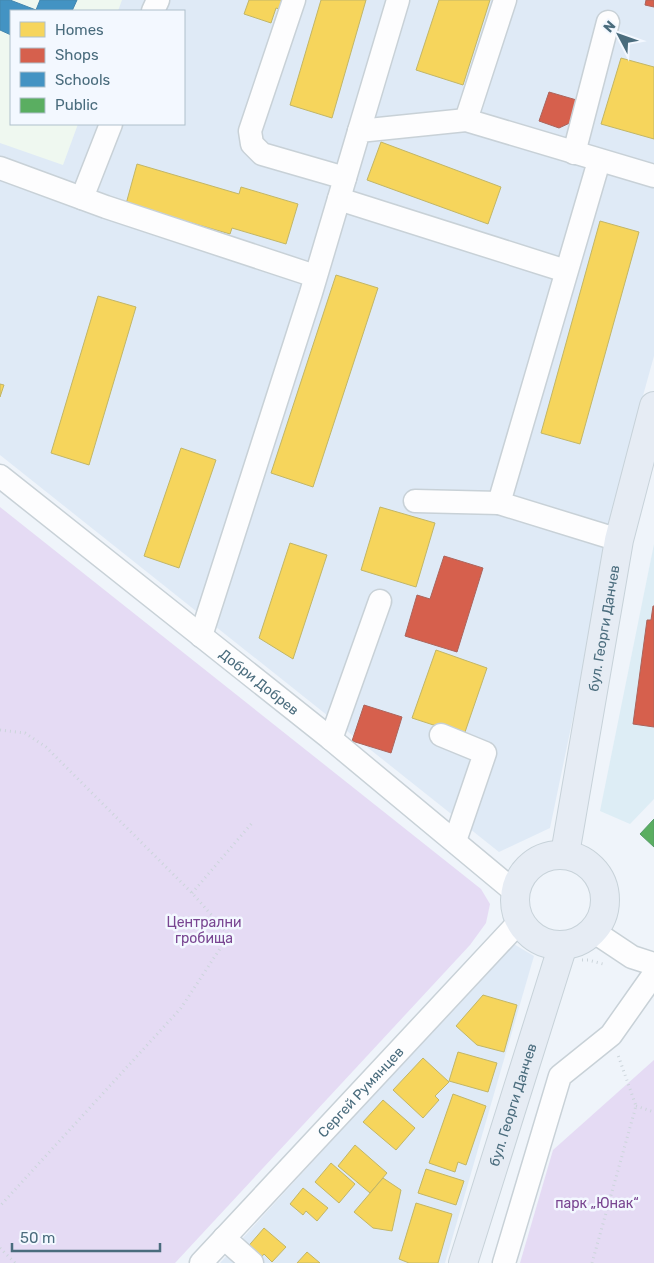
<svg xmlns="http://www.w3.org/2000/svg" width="654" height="1263" font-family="Rubik,sans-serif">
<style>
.residential{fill:#dfeaf6;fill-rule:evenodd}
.commercial{fill:#ddedf5}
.education{fill:#eff8f0}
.green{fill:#e5dbf4}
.homes{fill:#f6d55c;stroke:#c2b666}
.shops{fill:#d6604d;stroke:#ac645b}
.schools{fill:#4393c3;stroke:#4587ae}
.public{fill:#5aae61;stroke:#559a69}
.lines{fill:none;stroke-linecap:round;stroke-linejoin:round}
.minor-casing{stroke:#c8d1d7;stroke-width:25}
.major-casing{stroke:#c7d2d9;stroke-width:30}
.path{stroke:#ccd5db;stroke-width:3;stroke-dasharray:1 4;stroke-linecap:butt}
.minor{stroke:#fdfdfe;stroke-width:22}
.major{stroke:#e6ecf4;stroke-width:28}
.labels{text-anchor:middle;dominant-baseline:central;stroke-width:5;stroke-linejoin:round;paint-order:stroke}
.street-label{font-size:14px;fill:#4a6c7d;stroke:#f3f8ff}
.park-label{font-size:14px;fill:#794591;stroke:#f3f8ff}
</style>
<rect width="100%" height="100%" fill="#eff4fa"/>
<g class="residential">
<path d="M 0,0 L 654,0 L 654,356 L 631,439 L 550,828 L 499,852 L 0,455 ZM 11,11 L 184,11 L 184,124 L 11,124 Z"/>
<polygon points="512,943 534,956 445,1263 220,1263"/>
</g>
<polygon class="commercial" points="654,544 654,799 630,824 600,811"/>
<polygon class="education" points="0,0 122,0 118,11 11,11 11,124 78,124 63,165 0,143"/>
<g class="green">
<polygon points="0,507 481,889 490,904 486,923 470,945 175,1263 0,1263"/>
<polygon points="654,1060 654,1263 520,1263 553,1150"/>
</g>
<g class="homes">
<polygon points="249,0 285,0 282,10 276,8 271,23 244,14"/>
<polygon points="321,0 366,0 332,118 290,105"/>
<polygon points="439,0 490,0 463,85 416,70"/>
<polygon points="621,58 654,67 654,139 601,124"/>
<polygon points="381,142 501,187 488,224 367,180"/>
<polygon points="137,164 239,194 241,187 298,204 286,244 232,228 230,234 126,204"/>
<polygon points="600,221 639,232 580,444 541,433"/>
<polygon points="336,275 378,288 313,487 271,473"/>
<polygon points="98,296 136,307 89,465 51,453"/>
<polygon points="0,384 4,385 0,397"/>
<polygon points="181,448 216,460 179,568 144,556"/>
<polygon points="380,507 435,523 416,587 361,570"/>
<polygon points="290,543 327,555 293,659 259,638"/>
<polygon points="436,650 487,668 464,735 412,718"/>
<polygon points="483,995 517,1005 504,1052 477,1045 456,1026"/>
<polygon points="458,1052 497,1063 488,1092 449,1081"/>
<polygon points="423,1058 449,1082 435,1096 439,1100 423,1118 393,1090"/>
<polygon points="453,1094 486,1106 466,1165 458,1162 455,1172 429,1163"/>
<polygon points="383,1100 415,1128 396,1150 363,1122"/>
<polygon points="355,1145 387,1173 370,1193 338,1166"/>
<polygon points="331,1163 355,1184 339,1203 315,1182"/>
<polygon points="426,1169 464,1181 456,1205 418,1193"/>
<polygon points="383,1178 401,1190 392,1231 373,1228 354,1212"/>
<polygon points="303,1188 328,1208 317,1221 306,1211 303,1215 290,1204"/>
<polygon points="416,1203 452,1214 438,1263 409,1263 399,1259"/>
<polygon points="264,1228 286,1247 272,1262 264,1254 258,1261 245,1250"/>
<polygon points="307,1252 320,1263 297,1263"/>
</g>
<g class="shops">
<polygon points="646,0 654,0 654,7 645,5"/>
<polygon points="549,92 580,101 574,121 559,128 539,121"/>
<polygon points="444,556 483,568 457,652 405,636 417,595 430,599"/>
<polygon points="653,606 654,606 654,727 633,724 647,620 651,620"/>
<polygon points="364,705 402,717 391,753 352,741"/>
</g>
<polygon class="schools" points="0,0 10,0 36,10 40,0 77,0 72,11 11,11 11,35 0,30"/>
<polygon class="public" points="654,819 654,847 640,834"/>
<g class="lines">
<g class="minor-casing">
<g id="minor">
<polyline points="294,0 250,131 252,144 262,154 345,178"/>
<polyline points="153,11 158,0"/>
<polyline points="466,120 505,0"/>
<polyline points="359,131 398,0"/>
<polyline points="574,153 608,22"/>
<polyline points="599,161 499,503 619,540"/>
<polyline points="0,168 106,207 315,276"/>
<polyline points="82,198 111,124"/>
<polyline points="339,199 566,271"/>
<path id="s1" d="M 0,476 L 331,739 L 515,892"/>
<polyline points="415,501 499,503"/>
<polyline points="201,636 311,293 359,131 466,120 654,176"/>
<polyline points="441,735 485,753 455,841"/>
<polyline points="331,739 380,601"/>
<polyline points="593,931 632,957 654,964"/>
<polyline points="224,1238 252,1263"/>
<path id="s2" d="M 201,1263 L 520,921"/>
<polyline points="504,1263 560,1076 611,1035 654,974"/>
</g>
</g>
<g class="major-casing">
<g id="major">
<path id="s3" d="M 565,854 L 619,540 L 654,406"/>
<circle cx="560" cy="900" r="45"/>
<path id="s4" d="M 463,1263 L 563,945"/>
</g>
</g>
<g class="path">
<polyline points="0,730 25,733 46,747 192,893 229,935 181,1008 0,1206"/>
<polyline points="192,893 252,823"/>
<polyline points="582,960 588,960 603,964"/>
<polyline points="636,1106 654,1112"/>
<polyline points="0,1248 15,1263"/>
<polyline points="592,1263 636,1106 618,1055"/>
</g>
<use href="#minor" class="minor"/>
<use href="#major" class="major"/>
</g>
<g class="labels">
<g class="street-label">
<text stroke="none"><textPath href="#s3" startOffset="229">бул. Георги Данчев</textPath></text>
<text stroke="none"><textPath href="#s1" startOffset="331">Добри Добрев</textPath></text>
<text stroke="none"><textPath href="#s2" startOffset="234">Сергей Румянцев</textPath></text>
<text stroke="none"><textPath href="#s4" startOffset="166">бул. Георги Данчев</textPath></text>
</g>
<g class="park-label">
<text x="204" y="922">Централни<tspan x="204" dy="16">гробища</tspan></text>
<text x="597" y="1203">парк „Юнак“</text>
</g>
</g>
<rect x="10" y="10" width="175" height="115" fill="#f3f8ff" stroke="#afc0cb"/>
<rect x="20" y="22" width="25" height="15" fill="#f6d55c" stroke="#afc0cb"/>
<text x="55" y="35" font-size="15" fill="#4a6c7d">Homes</text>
<rect x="20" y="48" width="25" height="15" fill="#d6604d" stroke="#afc0cb"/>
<text x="55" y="60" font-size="15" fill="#4a6c7d">Shops</text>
<rect x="20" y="72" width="25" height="15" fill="#4393c3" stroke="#afc0cb"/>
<text x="55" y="85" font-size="15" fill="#4a6c7d">Schools</text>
<rect x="20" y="98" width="25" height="15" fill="#5aae61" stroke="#afc0cb"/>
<text x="55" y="110" font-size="15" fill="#4a6c7d">Public</text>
<g transform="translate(619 35) rotate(311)" stroke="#f3f8ff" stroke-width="4" paint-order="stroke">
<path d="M0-4L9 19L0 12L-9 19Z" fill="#4a6c7d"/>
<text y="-8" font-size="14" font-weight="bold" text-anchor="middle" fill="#4a6c7d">N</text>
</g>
<path d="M12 1243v8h148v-8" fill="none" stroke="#4a6c7d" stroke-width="2.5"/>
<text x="20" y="1243" font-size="15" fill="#4a6c7d" stroke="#f3f8ff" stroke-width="4" paint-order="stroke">50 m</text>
</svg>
